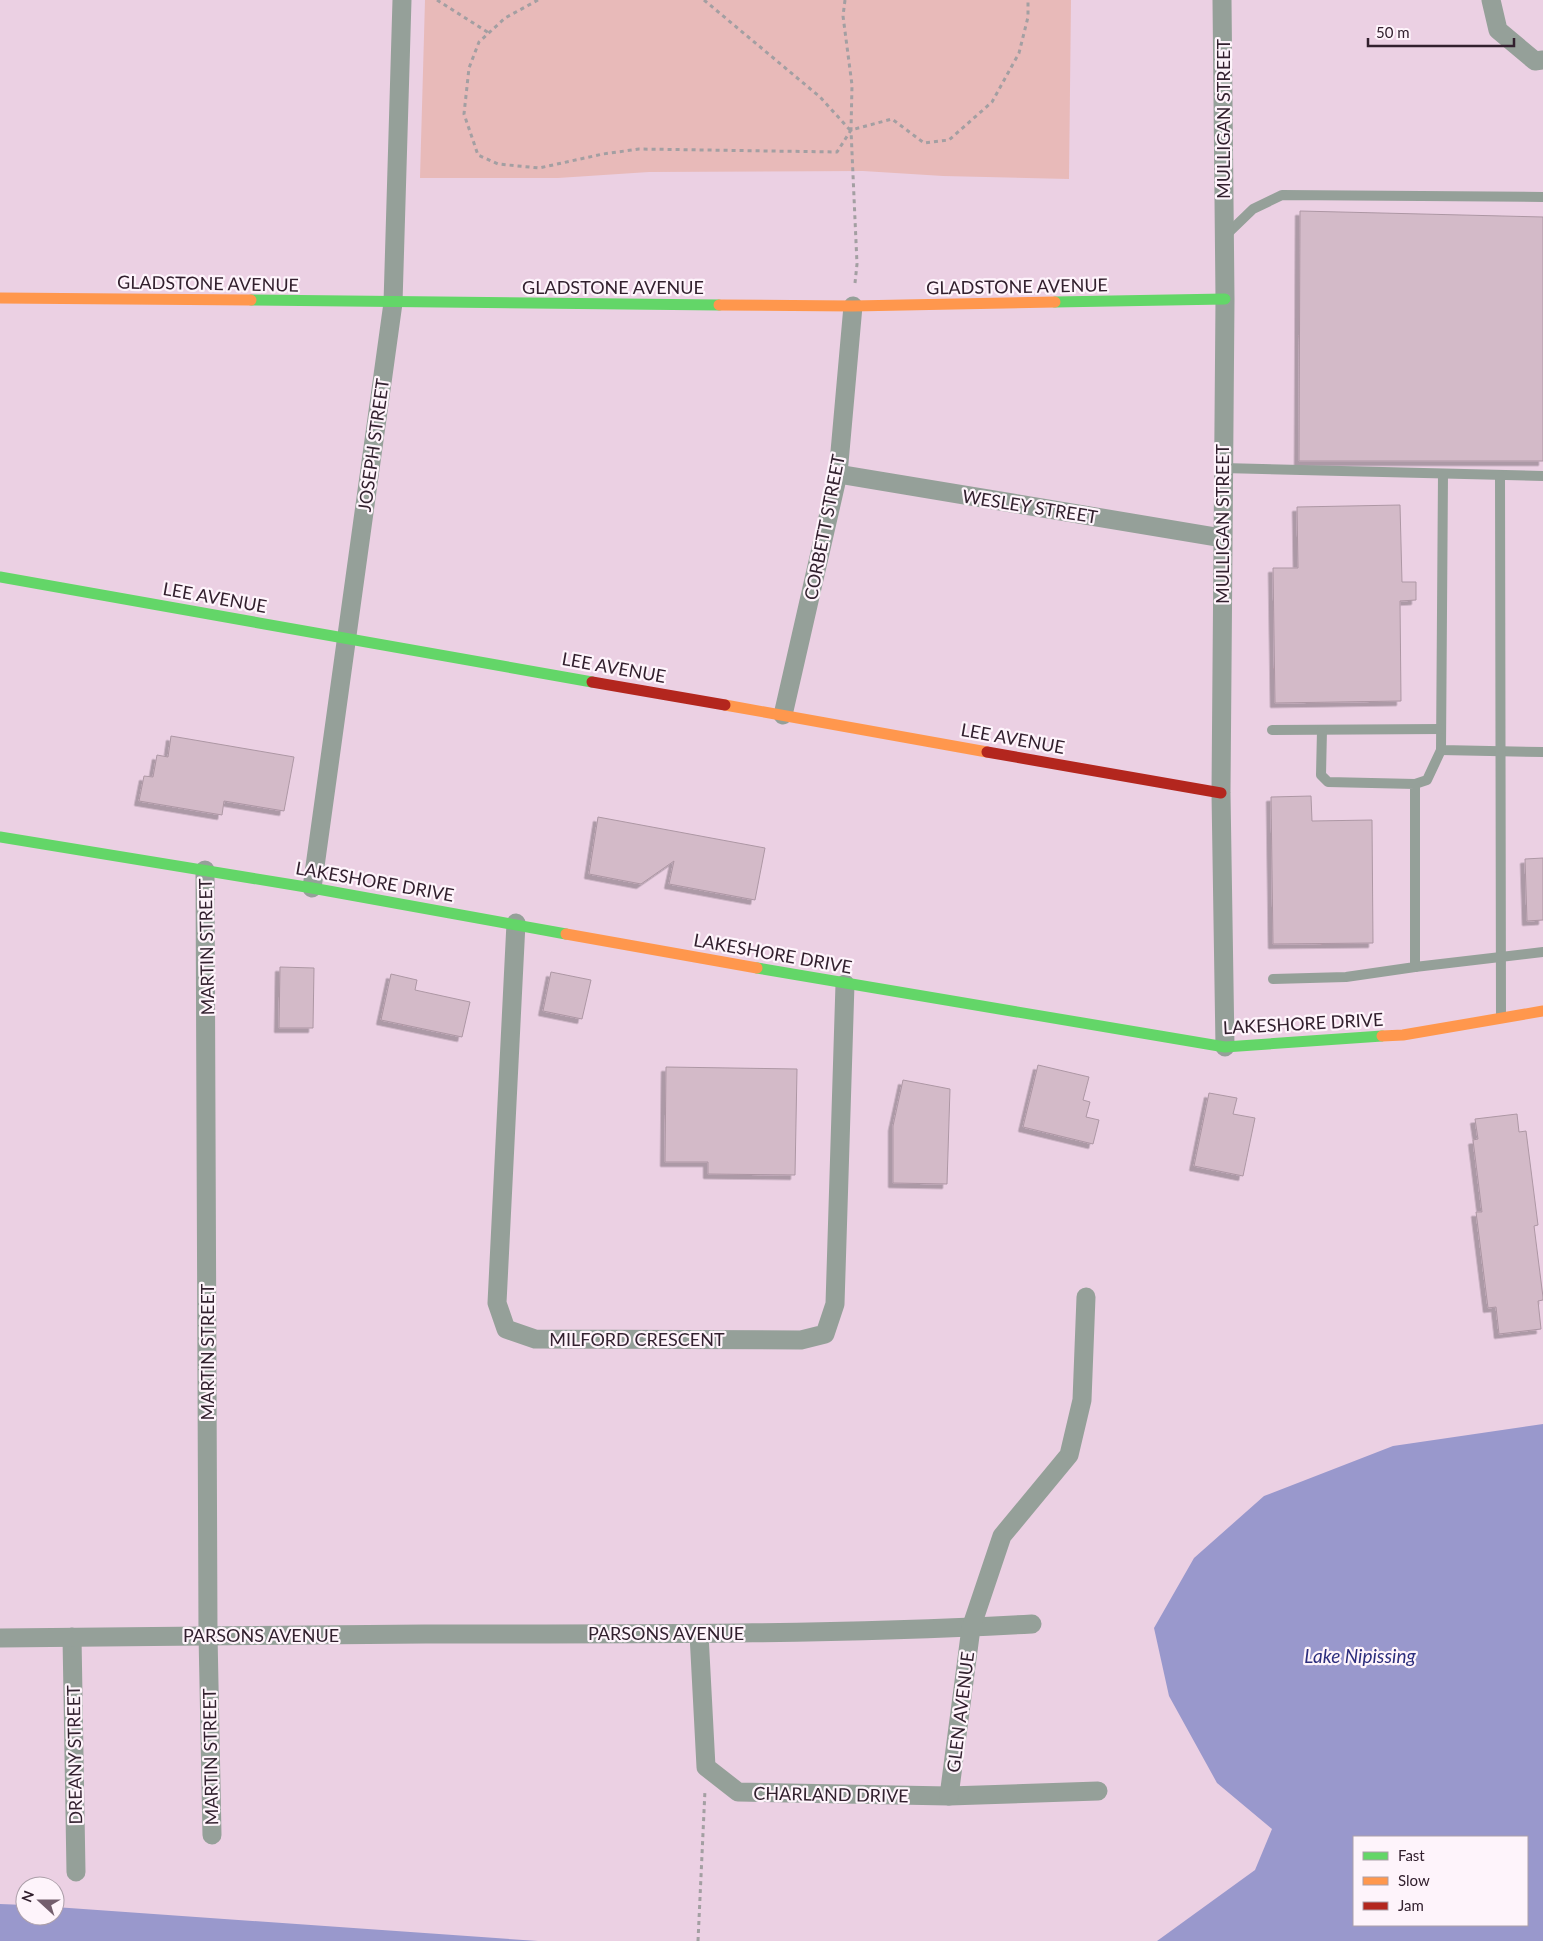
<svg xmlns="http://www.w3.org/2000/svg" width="1543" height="1941" font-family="Lato,sans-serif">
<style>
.green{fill:#e8bab9}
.water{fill:#9998cc;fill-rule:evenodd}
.building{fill:#d3bac8;stroke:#ad97a4;filter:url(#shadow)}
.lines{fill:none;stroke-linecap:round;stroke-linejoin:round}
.path{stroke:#a39fa2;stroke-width:3;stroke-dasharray:4 4;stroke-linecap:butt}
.lane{stroke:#95a099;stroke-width:10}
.street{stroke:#95a099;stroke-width:19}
.fast{stroke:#63d668;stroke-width:11}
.slow{stroke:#ff974d;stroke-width:11}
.jam{stroke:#b3261e;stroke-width:11}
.labels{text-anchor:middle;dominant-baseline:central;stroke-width:4.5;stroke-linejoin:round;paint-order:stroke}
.street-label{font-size:18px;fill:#32202e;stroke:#fef4fb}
.water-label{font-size:19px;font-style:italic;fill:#2c2e7d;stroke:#fef4fb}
</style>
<defs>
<filter id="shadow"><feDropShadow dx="-4.5" dy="4.5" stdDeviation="0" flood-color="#0004"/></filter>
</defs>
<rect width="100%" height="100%" fill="#ebd0e3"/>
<polygon class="green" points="425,0 1071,0 1069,179 943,176 863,171 649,172 558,178 420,178"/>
<g class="water">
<path d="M 1543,1424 L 1543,1941 L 1157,1941 L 1255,1870 L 1272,1829 L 1217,1783 L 1169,1696 L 1154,1628 L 1194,1558 L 1264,1496 L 1393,1446 ZM 1354,1837 L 1527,1837 L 1527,1925 L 1354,1925 Z"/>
<polygon points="0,1904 25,1905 25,1916 55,1916 55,1907 538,1941 0,1941"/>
</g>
<g class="building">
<polygon points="1300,211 1543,217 1543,461 1299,461"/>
<polygon points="1400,505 1402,582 1416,582 1416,600 1400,601 1401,701 1275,703 1273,568 1298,568 1297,507"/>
<polygon points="171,736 294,757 284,811 224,801 222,815 139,801 144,776 153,777 157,755 168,757"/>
<polygon points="1311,796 1312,821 1372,820 1373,943 1273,944 1271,797"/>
<polygon points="598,817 765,848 755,900 669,884 674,861 641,884 589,874"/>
<polygon points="1543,858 1543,920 1527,921 1525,859"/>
<polygon points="280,967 314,968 313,1028 279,1028"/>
<polygon points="551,972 591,980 582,1019 543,1011"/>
<polygon points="391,974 417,980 415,990 470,1002 462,1037 381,1020"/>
<polygon points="1038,1065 1089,1077 1083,1100 1090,1102 1086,1117 1099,1120 1093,1144 1023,1127"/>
<polygon points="666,1067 797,1069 795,1175 708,1174 708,1162 665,1162"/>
<polygon points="903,1080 950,1089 947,1184 893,1183 893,1126"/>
<polygon points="1209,1093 1237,1098 1233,1114 1255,1118 1243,1176 1194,1166"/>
<polygon points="1517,1114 1519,1132 1526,1131 1538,1225 1534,1226 1543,1297 1543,1300 1538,1301 1541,1329 1499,1334 1496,1307 1488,1308 1476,1212 1482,1212 1473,1140 1478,1139 1475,1119"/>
</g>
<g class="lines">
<g class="path">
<polyline points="437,0 489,33"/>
<polyline points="538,0 505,18 479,42 469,68 464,114 478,155 498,164 539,168 603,154 639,149 837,152 851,130 892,119 924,143 949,140 992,102 1019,53 1028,17 1028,0"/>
<polyline points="704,0 820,97 850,130"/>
<polyline points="845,0 843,16 852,85 851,130 857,264 855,283"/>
<polyline points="698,1941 705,1790"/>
</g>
<g class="lane">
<polyline points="1224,237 1253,209 1282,195 1543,197"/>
<polyline points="1223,468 1543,476"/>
<polyline points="1443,474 1441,750 1543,752"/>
<polyline points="1500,475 1501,1017"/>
<polyline points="1272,730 1441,729"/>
<polyline points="1415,784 1427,780 1441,750"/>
<polyline points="1415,967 1543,952"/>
<polyline points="1273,979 1346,977 1415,967 1415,784 1328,782 1321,775 1322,730"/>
</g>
<g class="street">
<polyline points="1222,0 1225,299 1221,793 1225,1047"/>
<polyline points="1491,0 1498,30 1535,61 1543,60"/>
<polyline points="838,474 1222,538"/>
<polyline points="783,715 838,474 853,306"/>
<polyline points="205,870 208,1634 212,1835"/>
<polyline points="312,888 393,303 402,0"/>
<polyline points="516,923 497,1303 506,1329 535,1339 801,1340 825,1334 835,1304 845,984"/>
<polyline points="699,1634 706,1767 738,1792 949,1796 1098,1791"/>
<polyline points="72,1637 76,1872"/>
<path d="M 0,1638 C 142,1636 284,1634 425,1634 C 628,1634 830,1635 1032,1624"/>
<polyline points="949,1796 971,1628 1002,1536 1069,1455 1082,1400 1086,1297"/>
</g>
<g class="fast">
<polyline points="251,300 719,305"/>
<polyline points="1055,302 1225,299"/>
<polyline points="0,577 592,682"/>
<polyline points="0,837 312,888 566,934"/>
<polyline points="757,968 1225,1047 1382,1036"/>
</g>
<g class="slow">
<polyline points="0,298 251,300"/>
<polyline points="719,305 853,306 1055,302"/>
<polyline points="725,705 987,752"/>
<polyline points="566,934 757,968"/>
<polyline points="1382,1036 1403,1035 1543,1011"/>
</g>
<g class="jam">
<polyline points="592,682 725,705"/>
<polyline points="987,752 1221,793"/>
</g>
</g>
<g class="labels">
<g class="street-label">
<text transform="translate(1223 119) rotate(-90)">MULLIGAN STREET</text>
<text transform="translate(208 283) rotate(1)">GLADSTONE AVENUE</text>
<text transform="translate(1017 286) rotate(-1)">GLADSTONE AVENUE</text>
<text x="613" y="287">GLADSTONE AVENUE</text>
<text transform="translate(373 445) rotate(-82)">JOSEPH STREET</text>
<text transform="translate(1030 506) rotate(9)">WESLEY STREET</text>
<text transform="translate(1222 524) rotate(-90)">MULLIGAN STREET</text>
<text transform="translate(824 527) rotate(-79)">CORBETT STREET</text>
<text transform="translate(215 597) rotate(10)">LEE AVENUE</text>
<text transform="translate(614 667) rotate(10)">LEE AVENUE</text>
<text transform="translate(1013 738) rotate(10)">LEE AVENUE</text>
<text transform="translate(375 881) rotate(10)">LAKESHORE DRIVE</text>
<text transform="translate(206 947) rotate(-91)">MARTIN STREET</text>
<text transform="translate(773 953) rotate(10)">LAKESHORE DRIVE</text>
<text transform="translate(1303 1023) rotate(-3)">LAKESHORE DRIVE</text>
<text x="637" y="1339">MILFORD CRESCENT</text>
<text transform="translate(207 1352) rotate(-90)">MARTIN STREET</text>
<text x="666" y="1633">PARSONS AVENUE</text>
<text x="261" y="1635">PARSONS AVENUE</text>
<text transform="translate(960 1712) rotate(-83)">GLEN AVENUE</text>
<text transform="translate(74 1755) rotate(-91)">DREANY STREET</text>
<text transform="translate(210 1757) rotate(-91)">MARTIN STREET</text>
<text transform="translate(831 1794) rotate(1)">CHARLAND DRIVE</text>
</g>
<g class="water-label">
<text x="1360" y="1655">Lake Nipissing</text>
</g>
</g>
<rect x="1353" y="1836" width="175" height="90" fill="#fef4fb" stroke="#ac9fa9"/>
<rect x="1363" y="1852" width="25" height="8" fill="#63d668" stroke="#ac9fa9"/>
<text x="1398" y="1861" font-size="15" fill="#32202e">Fast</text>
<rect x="1363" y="1877" width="25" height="8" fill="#ff974d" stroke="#ac9fa9"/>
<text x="1398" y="1886" font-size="15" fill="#32202e">Slow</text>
<rect x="1363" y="1902" width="25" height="8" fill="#b3261e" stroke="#ac9fa9"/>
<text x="1398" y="1911" font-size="15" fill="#32202e">Jam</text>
<g transform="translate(40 1901) rotate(291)"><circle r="24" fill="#fef4fb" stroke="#ac9fa9"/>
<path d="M0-4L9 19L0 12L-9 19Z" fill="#735e6d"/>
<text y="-8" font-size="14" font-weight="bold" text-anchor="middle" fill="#32202e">N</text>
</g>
<path d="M1368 38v8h146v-8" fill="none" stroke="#32202e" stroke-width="2.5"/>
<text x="1376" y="38" font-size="15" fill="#32202e" stroke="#fef4fb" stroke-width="4" paint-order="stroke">50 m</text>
</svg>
